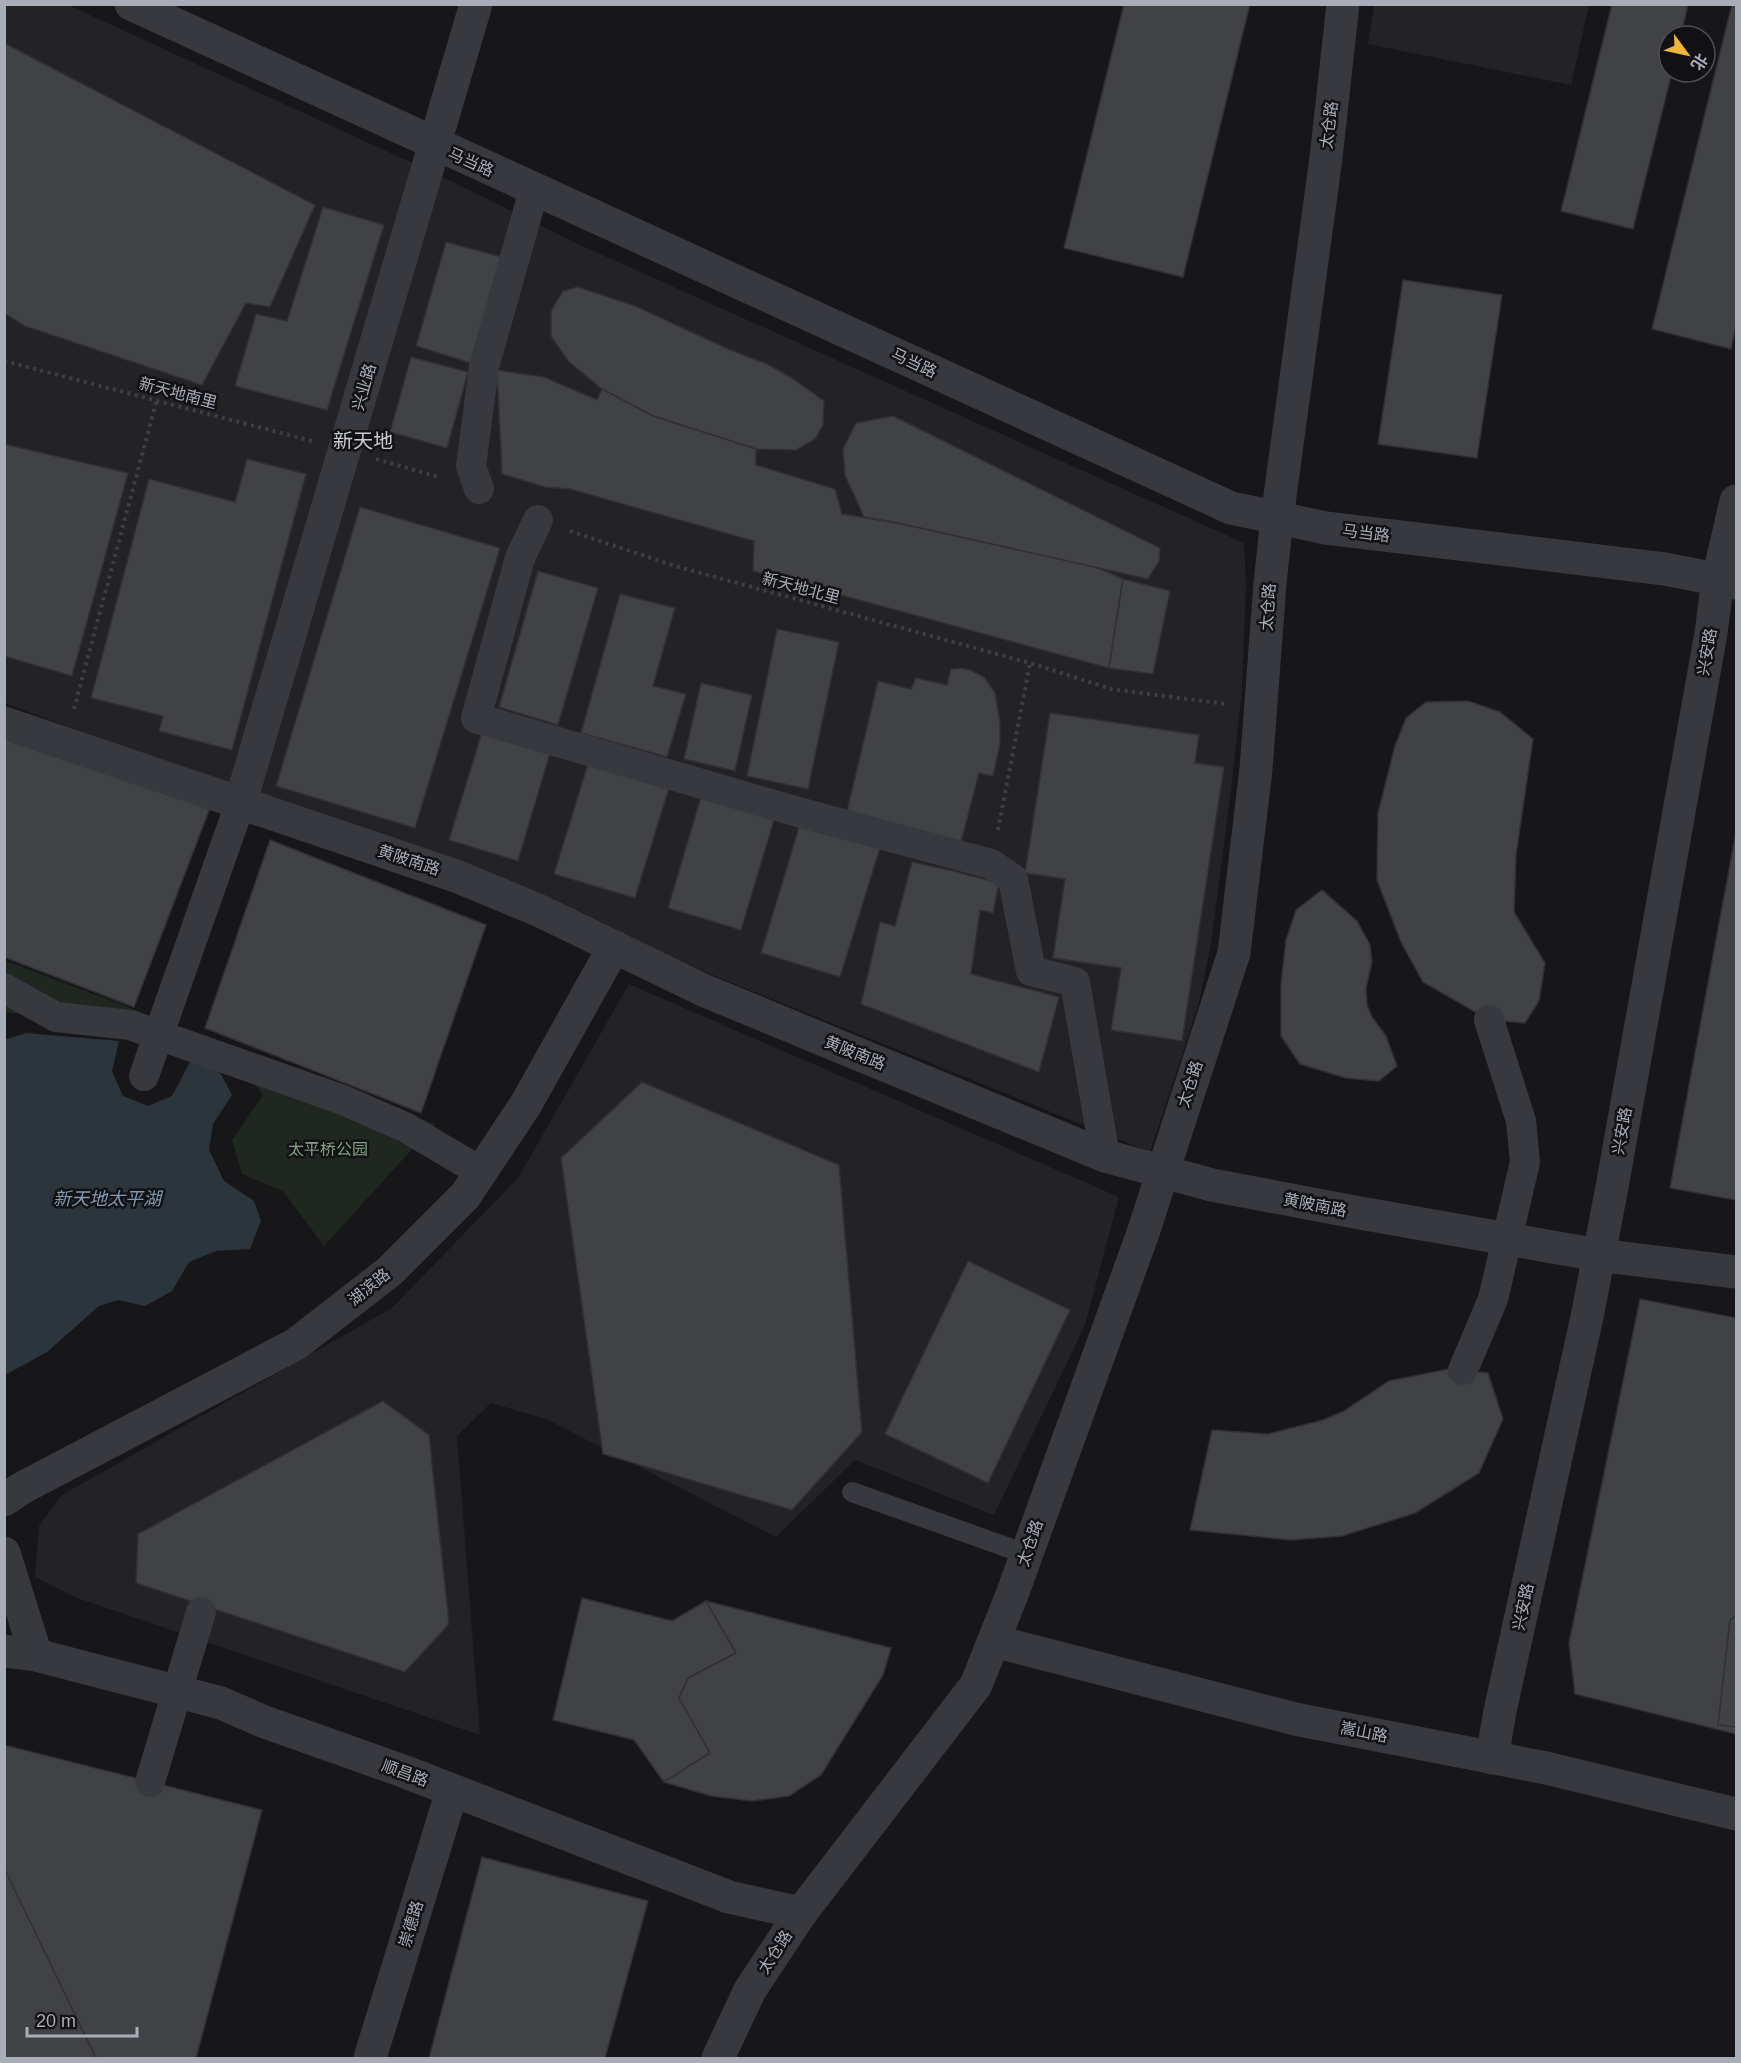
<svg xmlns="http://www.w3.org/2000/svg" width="1741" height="2063" font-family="Helvetica,'Noto Sans SC',sans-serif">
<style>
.built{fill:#232326}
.green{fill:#1f2720}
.water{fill:#2d353c}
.building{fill:#414246;stroke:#313135;stroke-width:1.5}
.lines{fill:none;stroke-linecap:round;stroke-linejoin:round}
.path{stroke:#3e3f44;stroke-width:4;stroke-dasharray:3 4.5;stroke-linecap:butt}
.service{stroke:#38393e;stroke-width:20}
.pedestrian{stroke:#38393e;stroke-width:30}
.minor{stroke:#38393e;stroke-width:33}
.tertiary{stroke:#38393e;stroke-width:33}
.pedestrian-bridge{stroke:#38393e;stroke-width:30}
.labels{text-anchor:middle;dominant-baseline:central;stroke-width:5;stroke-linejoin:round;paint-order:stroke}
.street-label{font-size:16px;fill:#a9adb8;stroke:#121214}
.park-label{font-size:16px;fill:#81a384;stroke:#121214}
.water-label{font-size:18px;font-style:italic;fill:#819ab2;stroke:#121214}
.quarter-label{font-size:20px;fill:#caccd4;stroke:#121214}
</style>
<rect width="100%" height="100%" fill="#171719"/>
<g class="built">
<polygon points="4,5 68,5 441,176 578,244 1244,543 1246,584 1242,690 1231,790 1211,944 1198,1006 1150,1152 705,972 607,929 5,703"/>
<polygon points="1374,5 1374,4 1589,5 1571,85 1368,44"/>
<polygon points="629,984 1119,1197 1085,1325 994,1515 855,1460 776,1537 546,1419 491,1403 457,1436 480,1735 77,1598 35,1577 39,1526 62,1495 392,1308 518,1178"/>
</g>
<polygon class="green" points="4,960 435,1124 324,1246 283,1191 242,1174 232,1140 263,1095 233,1054 118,1015 5,1013"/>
<polygon class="water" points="26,1033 119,1041 112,1071 123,1096 148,1106 172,1096 193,1056 221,1074 232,1095 213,1124 209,1150 224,1181 254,1201 261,1221 250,1249 216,1251 189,1262 172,1291 145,1306 118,1300 99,1306 47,1352 7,1374 4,1373 4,1040"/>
<g class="building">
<polygon points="1124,4 1250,4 1183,277 1064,248"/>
<polygon points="1612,4 1688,4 1681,36 1669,36 1669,72 1672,72 1633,229 1561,211"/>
<polygon points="1732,4 1736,4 1736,325 1731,349 1652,329"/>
<polygon points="4,43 315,205 270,307 246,303 202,385 25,326 4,313"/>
<polygon points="323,207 384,225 327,410 235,386 256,314 287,321"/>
<polygon points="446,242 502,257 471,363 416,346"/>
<polygon points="1403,280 1502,295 1477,458 1378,444"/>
<polygon points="578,287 635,306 728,349 767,364 792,378 824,401 823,425 815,439 796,450 756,449 653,416 602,389 568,361 551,336 551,311 563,291"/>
<polygon points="411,357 468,372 447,448 390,432"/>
<polygon points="497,370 544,377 597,400 602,389 653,416 756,449 756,465 835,489 842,514 898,523 1094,566 1123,579 1109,668 753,571 754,541 570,489 545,487 502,474"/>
<polygon points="893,416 1160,548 1159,561 1148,579 898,523 864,517 845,475 843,449 856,423"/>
<polygon points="4,444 128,473 72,676 4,656"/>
<polygon points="247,459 306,474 232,750 159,731 163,716 91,698 149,479 235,502"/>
<polygon points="360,507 500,548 415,828 276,786"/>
<polygon points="538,571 598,588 558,725 499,707"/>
<polygon points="1123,579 1170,591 1153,674 1109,668"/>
<polygon points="620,594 675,608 653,686 686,694 667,757 581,733"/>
<polygon points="777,629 839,642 808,789 747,776"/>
<polygon points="962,668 970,670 984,677 995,693 1000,722 1000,744 993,776 979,773 961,842 847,811 878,681 911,689 916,678 947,685 951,669"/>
<polygon points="701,683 752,695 735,771 684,759"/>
<polygon points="1468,701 1500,712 1533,739 1516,855 1514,912 1545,963 1539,1001 1525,1023 1489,1020 1423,982 1401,942 1377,880 1378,813 1395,746 1406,718 1426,702"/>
<polygon points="1050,713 1199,735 1195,763 1224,767 1182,1041 1111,1030 1121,968 1053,958 1065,879 1025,873"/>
<polygon points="482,732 550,753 518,861 449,840"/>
<polygon points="4,737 210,808 134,1007 4,957"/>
<polygon points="588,764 669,788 635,898 554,874"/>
<polygon points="701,797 774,820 741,930 668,908"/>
<polygon points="800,824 880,848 840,977 761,953"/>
<polygon points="1736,832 1736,1200 1670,1188"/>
<polygon points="270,840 486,925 421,1113 205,1028"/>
<polygon points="912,862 953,871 999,883 993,913 980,910 971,974 1059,997 1039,1072 861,1004 880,922 895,926"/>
<polygon points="1322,890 1357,921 1370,945 1372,962 1366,988 1367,1005 1372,1017 1386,1036 1397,1066 1379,1081 1346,1078 1300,1064 1281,1036 1281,984 1286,940 1296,910"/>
<polygon points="642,1082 839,1165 862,1432 792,1510 603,1454 561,1158"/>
<polygon points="968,1261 1070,1310 988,1483 885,1434"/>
<polygon points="1640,1299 1736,1318 1736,1734 1575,1694 1569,1643"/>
<polygon points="1449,1369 1488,1373 1503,1419 1479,1473 1415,1513 1342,1536 1291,1540 1190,1530 1212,1430 1268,1434 1323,1420 1344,1411 1389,1381"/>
<polygon points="383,1401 429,1435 449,1624 405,1672 136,1583 138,1534"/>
<polygon points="582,1598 672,1621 706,1601 736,1653 688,1678 679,1698 710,1753 664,1782 634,1740 553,1720"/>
<polygon points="706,1601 891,1648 883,1675 821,1775 789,1796 752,1801 711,1796 664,1782 710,1753 679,1698 688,1678 736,1653"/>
<polygon points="1736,1616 1736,1727 1718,1725 1730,1620"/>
<polygon points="4,1745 262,1810 196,2058 4,2058"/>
<polygon points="482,1857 648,1901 605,2058 429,2058"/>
<polygon points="4,1872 6,1872 96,2058 4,2058"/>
</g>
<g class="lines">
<g class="path">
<polyline points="4,361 312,441"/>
<polyline points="376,459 438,477"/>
<polyline points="570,531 675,566 1030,663 1111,689 1226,704"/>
<polyline points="74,709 157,399"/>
<polyline points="998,830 1030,663"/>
</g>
<polyline class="service" points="852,1492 1026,1554"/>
<g class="pedestrian">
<polyline points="479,489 471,466 484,367 534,190"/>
<polyline points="538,520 520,558 476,718 798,812 991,864 1013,879 1031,971 1075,982 1105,1156"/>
<polyline points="4,988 56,1017 130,1025 343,1100 405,1127 481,1172"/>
<polyline points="144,1076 240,804"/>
</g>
<g class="minor">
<polyline points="240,804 476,4"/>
<polyline points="4,1500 22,1488 296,1344 390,1271 465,1196 526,1104 614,947"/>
<polyline points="4,1553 36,1655"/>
<polyline points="994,1641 1295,1719 1546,1768 1736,1814"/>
<polyline points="4,1651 36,1655 221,1703 262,1721 403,1771 729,1897 801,1913"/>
<polyline points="1492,1758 1500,1711 1587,1317 1612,1187 1711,633 1718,579 1736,501"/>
<polyline points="370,2058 452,1791"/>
<polyline points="718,2058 750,1990 801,1913 976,1685 1013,1592 1143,1233 1234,953 1256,769 1270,583 1277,518 1326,158 1343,4"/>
</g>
<g class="tertiary">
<polyline points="131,4 1231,508 1326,528 1665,569 1736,583"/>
<polyline points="4,723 456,876 538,910 703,990 1105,1156 1212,1185 1360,1213 1598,1255 1736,1272"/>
</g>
<g class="pedestrian-bridge">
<polyline points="1463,1370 1493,1299 1525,1162 1521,1121 1489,1020"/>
<polyline points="150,1782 201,1612"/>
</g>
</g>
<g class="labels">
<g class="street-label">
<text transform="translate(1329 125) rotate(-83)">太仓路</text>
<text transform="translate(471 162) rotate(24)">马当路</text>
<text transform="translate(914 363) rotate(25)">马当路</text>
<text transform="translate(364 387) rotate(-74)">兴业路</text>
<text transform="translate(178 393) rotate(15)">新天地南里</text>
<text transform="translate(1366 533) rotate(7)">马当路</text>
<text transform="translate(801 588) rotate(15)">新天地北里</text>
<text transform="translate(1268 607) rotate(-86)">太仓路</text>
<text transform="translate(1707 652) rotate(-80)">兴安路</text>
<text transform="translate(409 860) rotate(18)">黄陂南路</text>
<text transform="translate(855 1053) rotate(22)">黄陂南路</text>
<text transform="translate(1190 1084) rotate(-72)">太仓路</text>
<text transform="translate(1622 1131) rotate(-80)">兴安路</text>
<text transform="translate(1315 1205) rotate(11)">黄陂南路</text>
<text transform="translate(369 1287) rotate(-39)">湖滨路</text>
<text transform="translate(1030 1543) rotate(-71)">太仓路</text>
<text transform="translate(1523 1607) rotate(-78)">兴安路</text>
<text transform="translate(1364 1732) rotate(11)">嵩山路</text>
<text transform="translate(405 1773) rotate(20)">顺昌路</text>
<text transform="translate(411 1924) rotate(-73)">崇德路</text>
<text transform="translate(775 1952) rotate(-57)">太仓路</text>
</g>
<g class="park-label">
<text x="328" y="1149">太平桥公园</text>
</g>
<g class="water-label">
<text x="107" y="1199">新天地太平湖</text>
</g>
<g class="quarter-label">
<text x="363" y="441">新天地</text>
</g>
</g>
<rect width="1741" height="2063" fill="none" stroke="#a9adb8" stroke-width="12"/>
<g transform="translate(1687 54) rotate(123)"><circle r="28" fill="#121214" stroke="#4e5056" stroke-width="1.5"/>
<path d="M0-4.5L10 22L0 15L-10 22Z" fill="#eeb63a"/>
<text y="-9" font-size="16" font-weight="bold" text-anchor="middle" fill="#a9adb8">北</text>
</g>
<path d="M27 2027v9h110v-9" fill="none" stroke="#a9adb8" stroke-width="3"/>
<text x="36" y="2027" font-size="18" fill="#a9adb8" stroke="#121214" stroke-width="4.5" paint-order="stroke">20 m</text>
</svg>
